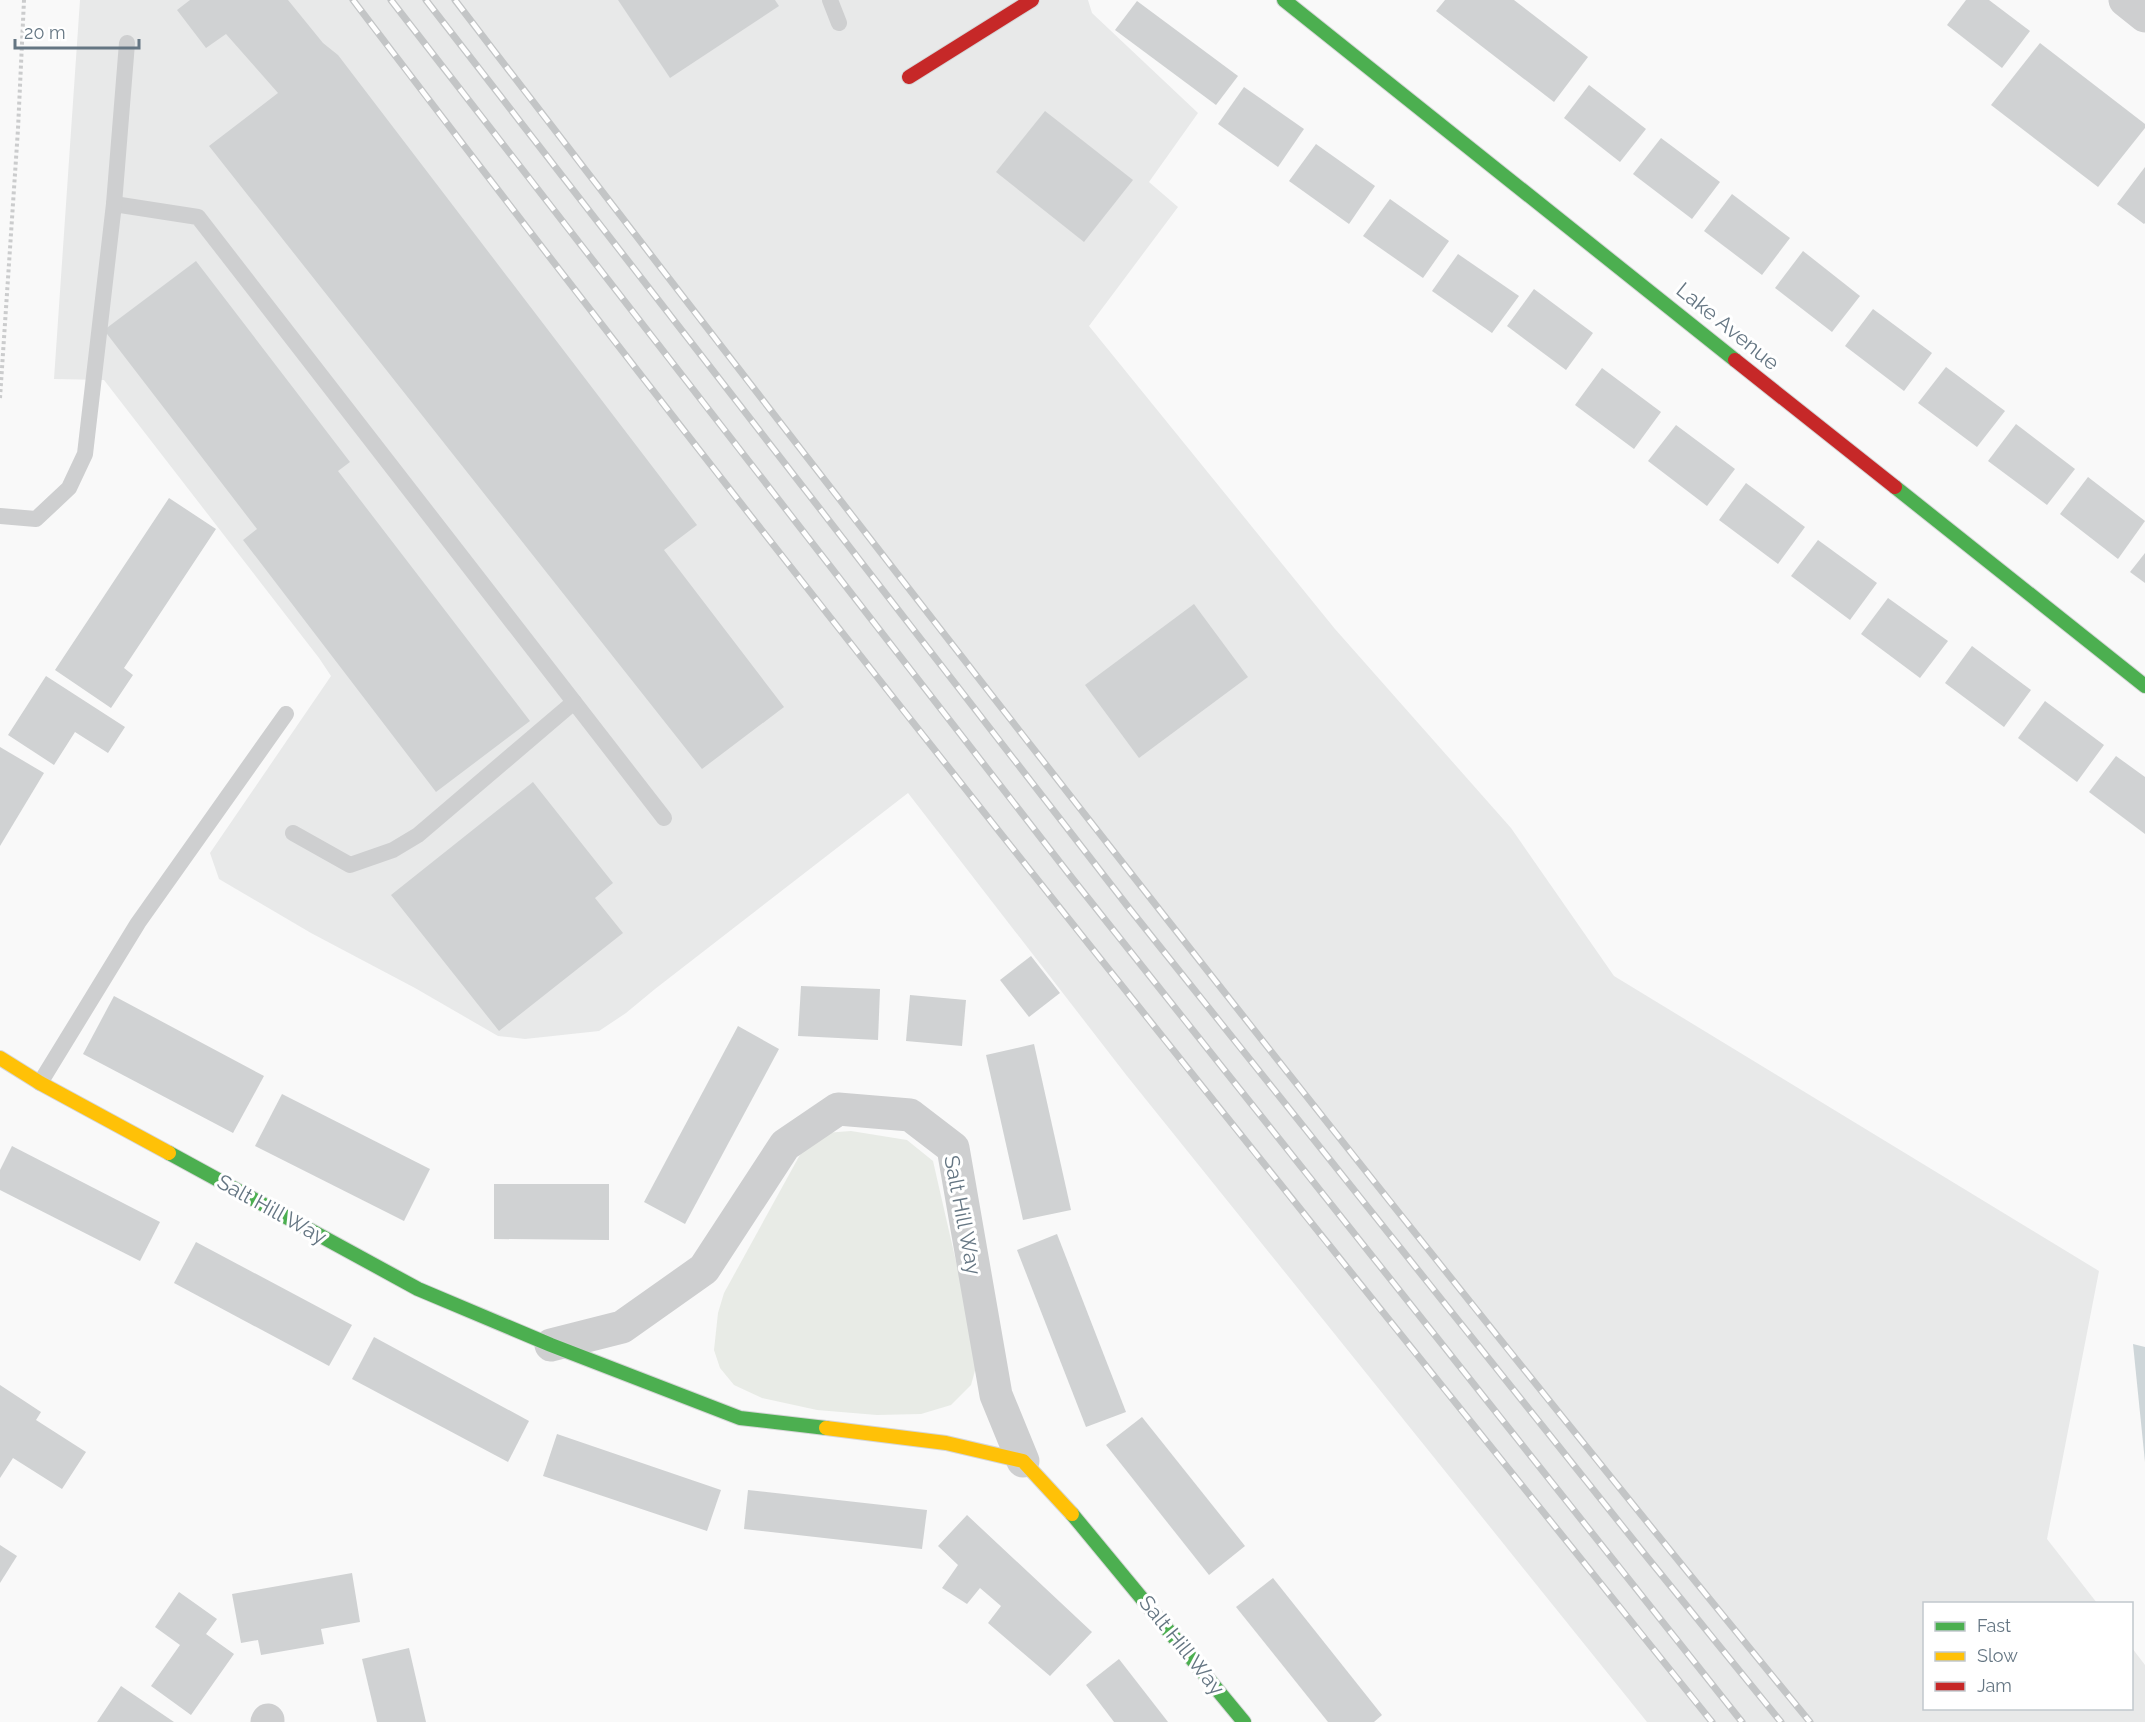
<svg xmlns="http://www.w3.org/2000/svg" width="2145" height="1722" font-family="Raleway,sans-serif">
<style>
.built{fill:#e8e9e9}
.green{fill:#e8ebe6}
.water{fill:#ced6d9}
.building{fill:#d0d2d3}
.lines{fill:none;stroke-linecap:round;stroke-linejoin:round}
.fast-casing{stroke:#d5d6d7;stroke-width:16}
.slow-casing{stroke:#d5d6d7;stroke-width:16}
.jam-casing{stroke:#d5d6d7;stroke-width:16}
.path{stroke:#cbcccd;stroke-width:4;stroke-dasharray:3 3;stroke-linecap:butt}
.lane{stroke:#cecfd0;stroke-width:16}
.street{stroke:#cecfd0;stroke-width:33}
.fast{stroke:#4caf50;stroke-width:14}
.slow{stroke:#ffc107;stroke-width:14}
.jam{stroke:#c62828;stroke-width:14}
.rail-casing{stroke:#c3c5c6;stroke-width:7}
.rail{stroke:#fff;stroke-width:4.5;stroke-dasharray:14;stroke-linecap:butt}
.labels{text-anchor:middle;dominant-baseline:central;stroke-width:6;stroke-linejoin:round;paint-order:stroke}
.street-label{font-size:21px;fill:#657683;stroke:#fff}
</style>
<rect width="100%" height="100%" fill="#f9f9f9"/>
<polygon class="built" points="80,0 1088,0 1092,13 1198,113 1149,182 1178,207 1089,326 1335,629 1511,828 1614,976 2099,1271 2047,1539 2097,1603 1924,1604 1924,1708 2132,1708 2132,1648 2145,1665 2145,1722 1647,1722 1127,1076 908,793 655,989 626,1013 599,1031 525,1039 498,1036 415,988 311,933 219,879 210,853 331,676 319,658 104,380 54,379"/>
<polygon class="green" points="851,1131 907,1140 933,1161 973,1336 976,1367 971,1385 951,1405 921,1414 877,1415 817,1410 762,1398 734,1385 720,1368 714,1350 718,1313 724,1293 807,1142 825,1133"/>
<polygon class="water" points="2133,1344 2145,1347 2145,1462"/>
<g class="building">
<polygon points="190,0 288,0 323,43 338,55 697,525 664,550 784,707 702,769 209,146 278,93 226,34 206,48 177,10"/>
<polygon points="618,0 775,0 779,6 670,78"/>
<polygon points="1445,0 1514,0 1588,57 1554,102 1436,11"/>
<polygon points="1966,0 1989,0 2030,31 2002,68 1947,25"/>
<polygon points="1137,1 1238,76 1216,105 1115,30"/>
<polygon points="2040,43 2145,124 2145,128 2098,187 1991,105"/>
<polygon points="1589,85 1646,129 1620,162 1564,118"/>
<polygon points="1244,87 1304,129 1278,167 1218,124"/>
<polygon points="1045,111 1133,180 1084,242 996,172"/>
<polygon points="1661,138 1720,182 1692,219 1633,174"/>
<polygon points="1316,144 1375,186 1349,224 1289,181"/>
<polygon points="2145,167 2145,223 2144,224 2117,204"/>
<polygon points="1732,194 1790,238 1762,275 1704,231"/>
<polygon points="1390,199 1449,241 1423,278 1363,236"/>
<polygon points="1803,251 1860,296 1832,332 1775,288"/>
<polygon points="1458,254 1519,296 1492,333 1432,291"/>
<polygon points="196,261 350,462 338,471 530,721 436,792 243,540 257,529 104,330"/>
<polygon points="1534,289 1593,333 1566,370 1507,326"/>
<polygon points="1873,309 1932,353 1904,391 1845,346"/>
<polygon points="1946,367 2005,411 1977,447 1918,403"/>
<polygon points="1602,368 1661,412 1634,449 1575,405"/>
<polygon points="2016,424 2075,469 2047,505 1988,461"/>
<polygon points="1676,425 1735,469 1707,506 1648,461"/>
<polygon points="2088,477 2145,521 2118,559 2060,514"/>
<polygon points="1746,483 1805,527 1778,564 1719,520"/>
<polygon points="169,498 216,529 124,668 133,675 111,708 55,670"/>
<polygon points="1818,540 1877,583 1850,620 1791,576"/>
<polygon points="2145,553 2145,583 2130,572"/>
<polygon points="1888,598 1948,641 1920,678 1861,634"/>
<polygon points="1194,604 1248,677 1139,758 1085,685"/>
<polygon points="1972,646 2031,690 2004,727 1945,683"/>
<polygon points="46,676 125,727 108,753 75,732 54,765 8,735"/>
<polygon points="2045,701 2104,745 2077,782 2018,738"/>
<polygon points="0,747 44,773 0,846"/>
<polygon points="2116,756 2145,777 2145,834 2089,792"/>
<polygon points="533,782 613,883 595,898 623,933 499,1031 391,895"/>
<polygon points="1031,956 1060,993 1029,1017 1000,980"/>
<polygon points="801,986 880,989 878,1040 798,1036"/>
<polygon points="910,995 966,1000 962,1046 906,1041"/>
<polygon points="114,996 264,1076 233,1133 83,1054"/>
<polygon points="738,1026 779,1049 685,1224 644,1202"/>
<polygon points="1034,1044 1071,1210 1023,1220 986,1055"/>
<polygon points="282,1094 430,1169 404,1221 255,1146"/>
<polygon points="12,1146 160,1222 140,1261 0,1190 0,1170"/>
<polygon points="494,1184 609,1184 609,1240 494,1239"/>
<polygon points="1057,1234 1126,1412 1086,1427 1017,1250"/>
<polygon points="196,1242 352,1325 329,1366 174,1283"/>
<polygon points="374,1337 529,1421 508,1462 352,1379"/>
<polygon points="0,1385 41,1412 36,1420 86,1452 62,1489 13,1458 0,1478"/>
<polygon points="1142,1417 1245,1546 1209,1575 1106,1445"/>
<polygon points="557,1434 721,1490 707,1531 543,1476"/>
<polygon points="748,1490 927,1510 922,1549 744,1529"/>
<polygon points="967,1515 1092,1632 1050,1676 988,1623 1001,1606 980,1588 967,1604 942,1588 958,1565 938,1546"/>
<polygon points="0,1545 17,1556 0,1583"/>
<polygon points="352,1573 360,1622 321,1629 324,1644 261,1655 258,1640 241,1643 232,1594"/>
<polygon points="1273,1578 1382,1715 1374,1722 1328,1722 1236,1607"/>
<polygon points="179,1592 217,1619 206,1634 234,1654 191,1715 151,1686 180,1645 155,1627"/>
<polygon points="409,1648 426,1722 377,1722 362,1659"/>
<polygon points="1119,1659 1168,1722 1114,1722 1086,1685"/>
<polygon points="121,1686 174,1722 97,1722"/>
</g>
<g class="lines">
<g class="fast-casing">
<g id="fast">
<polyline points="1284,0 1735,360"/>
<polyline points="1895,487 2145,686"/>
<polyline points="169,1153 418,1289 551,1345 740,1418 826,1428"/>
<polyline points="1072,1514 1244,1722"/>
</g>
</g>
<g class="slow-casing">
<g id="slow">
<polyline points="0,1058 40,1083 169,1153"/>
<polyline points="826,1428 946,1443 1023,1461 1072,1514"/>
</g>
</g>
<g class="jam-casing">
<g id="jam">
<polyline points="909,77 1032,0"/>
<polyline points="1735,360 1895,487"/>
</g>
</g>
<polyline class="path" points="0,398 18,129 24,0"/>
<g class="lane">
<polyline points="830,0 839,23"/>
<polyline points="114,204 198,217 664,818"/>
<polyline points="0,516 36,519 69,488 85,454 114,204 127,43"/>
<polyline points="293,833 350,865 393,850 418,835 574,702"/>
<polyline points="40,1083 138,923 286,714"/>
</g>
<g class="street">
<polyline points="2125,0 2145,16"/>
<polyline points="551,1345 622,1327 704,1269 785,1145 838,1109 910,1115 953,1148 996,1395 1023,1461"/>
<polyline points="267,1722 268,1720"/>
</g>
<use href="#fast" class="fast"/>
<use href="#slow" class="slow"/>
<use href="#jam" class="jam"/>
<g class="rail-casing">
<g id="rail">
<path d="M 353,0 C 795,583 1254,1152 1712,1722"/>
<polyline points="391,0 1072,878 1742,1722"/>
<polyline points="426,0 1129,908 1647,1557 1781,1722"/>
<path d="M 455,0 C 899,579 1347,1157 1810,1722"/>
</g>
</g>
<use href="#rail" class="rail"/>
</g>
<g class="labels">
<g class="street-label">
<text transform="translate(1728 326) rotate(39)">Lake Avenue</text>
<text transform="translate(272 1209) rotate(29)">Salt Hill Way</text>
<text transform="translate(963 1215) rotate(79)">Salt Hill Way</text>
<text transform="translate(1182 1645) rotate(51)">Salt Hill Way</text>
</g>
</g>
<rect x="1923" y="1602" width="210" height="108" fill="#ffffff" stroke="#c1c8cd" stroke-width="1.5"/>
<rect x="1935" y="1622" width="30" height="9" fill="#4caf50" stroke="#c1c8cd" stroke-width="1.5"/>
<text x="1977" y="1632" font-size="18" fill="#657683">Fast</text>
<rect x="1935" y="1652" width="30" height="9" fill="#ffc107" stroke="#c1c8cd" stroke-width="1.5"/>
<text x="1977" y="1662" font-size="18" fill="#657683">Slow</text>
<rect x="1935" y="1682" width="30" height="9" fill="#c62828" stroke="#c1c8cd" stroke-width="1.5"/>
<text x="1977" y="1692" font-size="18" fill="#657683">Jam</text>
<path d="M15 39v9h124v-9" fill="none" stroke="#657683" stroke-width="3"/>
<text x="24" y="39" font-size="18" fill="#657683" stroke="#ffffff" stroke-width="4.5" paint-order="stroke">20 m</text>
</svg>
